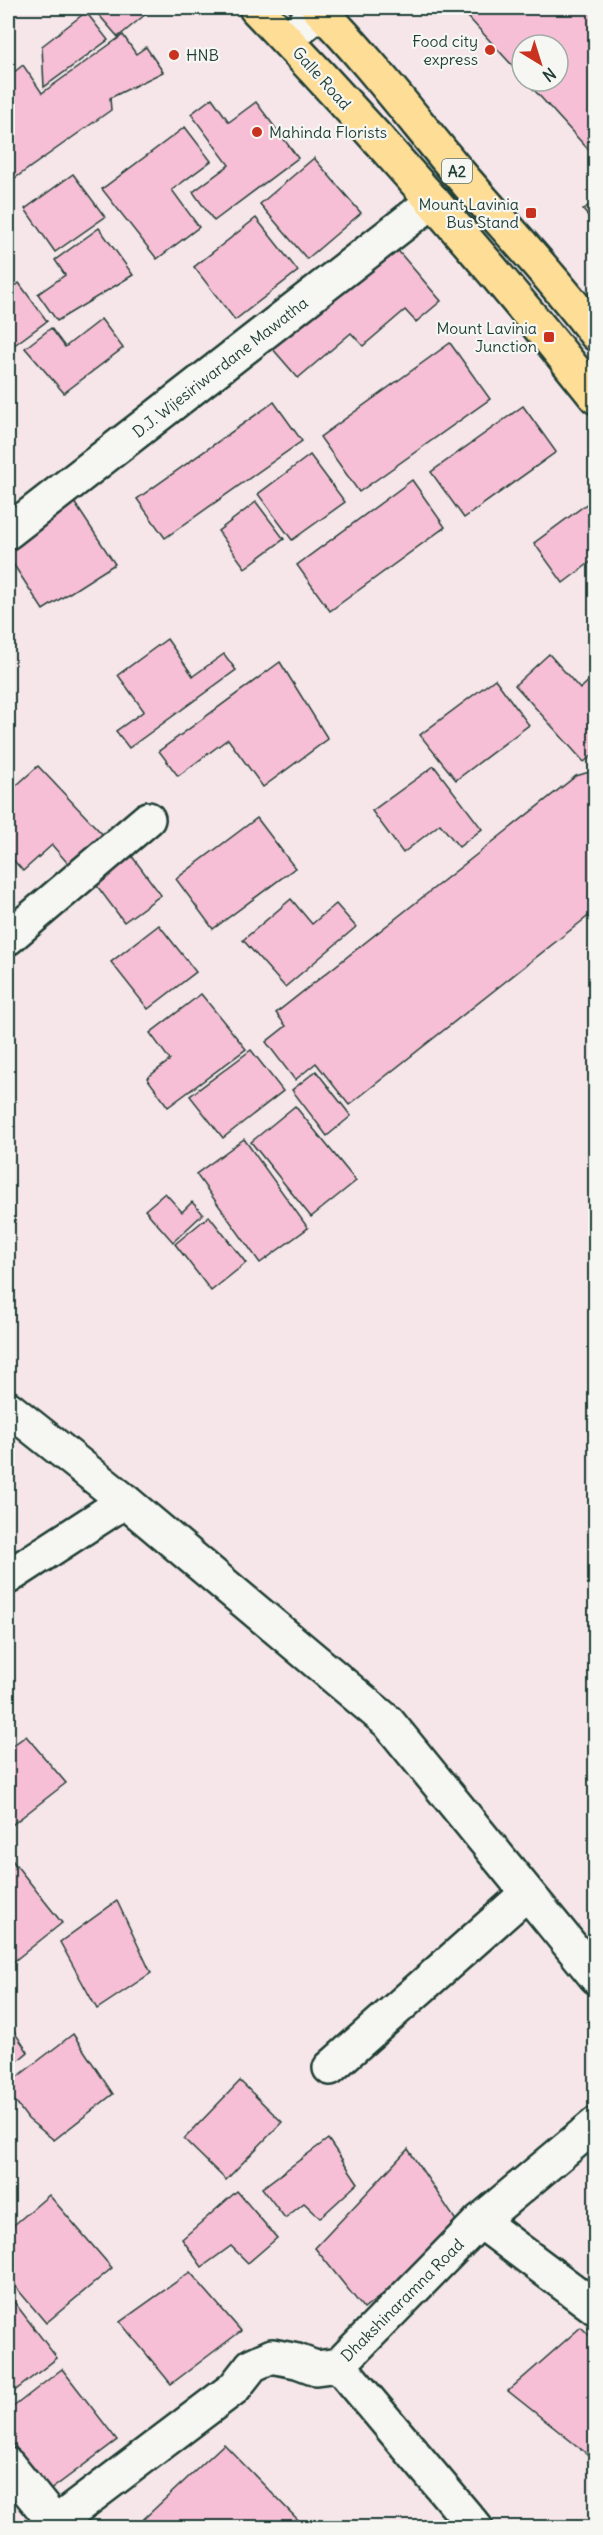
<svg xmlns="http://www.w3.org/2000/svg" width="603" height="2535" font-family="Delius,sans-serif">
<style>
.building{fill:#f7bfd6;stroke:#1f3d34;stroke-width:1.5}
.lines{fill:none;stroke-linecap:round;stroke-linejoin:round}
.street-casing{stroke:#1f3d34;stroke-width:38}
.highway-casing{stroke:#1f3d34;stroke-width:38}
.street{stroke:#f6f6f2;stroke-width:33}
.highway{stroke:#fedd96;stroke-width:33}
.poi-dot{fill:#c8321e;stroke:#f6f6f2;stroke-width:2}
.labels{text-anchor:middle;dominant-baseline:central;stroke-width:4.5;stroke-linejoin:round;paint-order:stroke}
.shield{fill:#f6f6f2;stroke:#60746d;stroke-width:1.5}
.shield-label{font-size:15px;font-weight:bold;fill:#1f3d34}
.poi-label{font-size:16px;fill:#1f3d34;stroke:#f6f6f2;text-anchor:end}
.street-label{font-size:16px;fill:#1f3d34;stroke:#f6f6f2}
</style>
<rect width="100%" height="100%" fill="#f6e6ea"/>
<filter id="ink" filterUnits="userSpaceOnUse"><feTurbulence type="fractalNoise" baseFrequency=".0167" numOctaves="2"/><feDisplacementMap in="SourceGraphic" scale="12" xChannelSelector="R" yChannelSelector="G"/><feConvolveMatrix kernelMatrix="1 2 1 2 8 2 1 2 1" color-interpolation-filters="sRGB"/></filter>
<g filter="url(#ink)">
<g class="building">
<polygon points="108,8 150,8 152,9 118,37 99,15"/>
<polygon points="460,8 596,8 596,158 526,81 558,81 558,45 522,45 522,76"/>
<polygon points="86,12 108,40 44,87 42,46"/>
<polygon points="123,35 136,54 146,47 163,72 110,98 111,110 8,183 8,77 23,65 42,93"/>
<polygon points="212,98 229,122 256,102 298,158 214,221 193,192 229,165 191,114"/>
<polygon points="185,127 211,161 172,190 199,227 157,259 102,189"/>
<polygon points="314,158 361,213 307,259 260,204"/>
<polygon points="73,174 105,217 55,252 25,209"/>
<polygon points="596,199 596,225 583,210"/>
<polygon points="256,218 298,271 235,320 194,267"/>
<polygon points="99,228 133,275 57,321 38,294 65,275 55,260"/>
<polygon points="394,246 441,301 416,322 405,310 363,346 351,333 298,378 272,348"/>
<polygon points="19,283 47,321 13,346 8,338 8,292"/>
<polygon points="101,319 123,348 64,393 25,348 51,328 65,347"/>
<polygon points="450,343 490,399 359,492 320,437"/>
<polygon points="274,402 302,441 165,538 137,499"/>
<polygon points="523,406 556,452 464,518 431,472"/>
<polygon points="310,455 345,502 292,540 258,494"/>
<polygon points="412,480 445,527 330,611 297,565"/>
<polygon points="596,497 596,558 563,583 534,543"/>
<polygon points="74,502 115,564 43,610 8,556 8,547"/>
<polygon points="256,502 284,539 245,568 218,531"/>
<polygon points="167,639 193,676 224,654 236,670 129,748 116,731 144,711 118,675"/>
<polygon points="549,654 580,689 596,674 596,752 584,762 515,685"/>
<polygon points="280,662 328,739 263,787 228,739 178,776 159,751"/>
<polygon points="495,679 529,725 456,780 420,735"/>
<polygon points="38,766 105,837 71,867 52,845 23,871 8,854 8,793"/>
<polygon points="434,766 482,829 459,847 440,824 403,853 372,811"/>
<polygon points="596,770 596,910 349,1105 316,1063 295,1080 266,1042 286,1026 276,1013 576,776"/>
<polygon points="257,818 295,868 213,929 176,879"/>
<polygon points="125,847 161,895 124,922 88,874"/>
<polygon points="291,899 312,924 336,904 356,927 285,987 243,940"/>
<polygon points="159,925 196,972 148,1009 111,962"/>
<polygon points="201,994 246,1049 168,1107 147,1078 170,1060 150,1033"/>
<polygon points="251,1050 283,1091 223,1138 190,1096"/>
<polygon points="316,1071 351,1116 327,1136 292,1090"/>
<polygon points="295,1106 356,1181 311,1217 251,1142"/>
<polygon points="244,1139 308,1228 260,1263 196,1174"/>
<polygon points="165,1193 182,1212 192,1202 203,1214 173,1242 145,1210"/>
<polygon points="209,1216 246,1263 211,1291 175,1244"/>
<polygon points="26,1736 66,1783 8,1828 8,1749"/>
<polygon points="8,1855 62,1923 8,1966"/>
<polygon points="117,1901 151,1973 97,2009 60,1942"/>
<polygon points="8,2023 28,2052 8,2069"/>
<polygon points="73,2034 113,2094 54,2140 28,2119 8,2092 8,2084"/>
<polygon points="240,2081 282,2122 226,2180 184,2139"/>
<polygon points="328,2139 358,2183 320,2218 304,2203 285,2218 262,2188"/>
<polygon points="408,2149 463,2231 364,2309 315,2248"/>
<polygon points="237,2191 277,2238 248,2263 231,2246 202,2267 182,2239"/>
<polygon points="49,2195 112,2268 46,2323 8,2278 8,2230"/>
<polygon points="190,2272 241,2331 171,2384 120,2322"/>
<polygon points="8,2294 57,2358 8,2396"/>
<polygon points="581,2327 596,2342 596,2461 508,2391"/>
<polygon points="62,2369 117,2440 49,2491 8,2437 8,2411"/>
<polygon points="224,2444 306,2528 134,2528"/>
</g>
<g class="lines">
<g class="street-casing">
<g id="street">
<polyline points="286,39 324,8"/>
<polyline points="8,532 433,201"/>
<polyline points="8,938 148,819"/>
<polyline points="8,1408 125,1501 388,1722 596,1977"/>
<polyline points="8,1577 125,1501"/>
<polyline points="330,2068 526,1894"/>
<polyline points="480,2221 596,2308"/>
<polyline points="339,2365 476,2528"/>
<polyline points="8,2465 55,2523"/>
<polyline points="49,2528 234,2388 252,2365 272,2356 297,2361 316,2368 339,2365 480,2221 596,2124"/>
</g>
</g>
<g class="highway-casing">
<g id="highway">
<path d="M 256,8 C 375,132 489,262 596,397"/>
<path d="M 318,8 C 368,59 411,116 457,171 C 503,225 553,277 596,334"/>
</g>
</g>
<use href="#street" class="street"/>
<use href="#highway" class="highway"/>
</g>
</g>
<g class="poi-dot">
<circle cx="490" cy="50" r="6"/>
<circle cx="174" cy="55" r="6"/>
<circle cx="257" cy="132" r="6"/>
<rect x="525" y="207" width="12" height="12" rx="3"/>
<rect x="543" y="331" width="12" height="12" rx="3"/>
</g>
<g class="labels">
<rect class="shield" x="442" y="159" width="30" height="24" rx="4.5"/>
<g class="shield-label">
<text x="457" y="171">A2</text>
</g>
<g class="poi-label">
<text x="478" y="41">Food city<tspan x="478" dy="18">express</tspan></text>
<text x="186" y="55" text-anchor="start">HNB</text>
<text x="269" y="132" text-anchor="start">Mahinda Florists</text>
<text x="519" y="204">Mount Lavinia<tspan x="519" dy="18">Bus Stand</tspan></text>
<text x="537" y="328">Mount Lavinia<tspan x="537" dy="18">Junction</tspan></text>
</g>
<g class="street-label">
<text transform="translate(322 78) rotate(48)">Galle Road</text>
<text transform="translate(220 367) rotate(-38)">D.J. Wijesiriwardane Mawatha</text>
<text transform="translate(402 2300) rotate(-45)">Dhakshinaramna Road</text>
</g>
</g>
<rect width="603" height="2535" fill="none" stroke="#f6f6f2" stroke-width="30"/>
<rect x="15" y="15" width="573" height="2505" fill="none" stroke="#1f3d34" stroke-width="2" filter="url(#ink)"/>
<g transform="translate(540 63) rotate(142)"><circle r="28" fill="#f6f6f2" stroke="#a0aca6" stroke-width="1.5"/>
<path d="M0-4.5L10 22L0 15L-10 22Z" fill="#c8321e"/>
<text y="-9" font-size="16" font-weight="bold" text-anchor="middle" fill="#1f3d34">N</text>
</g>
</svg>
